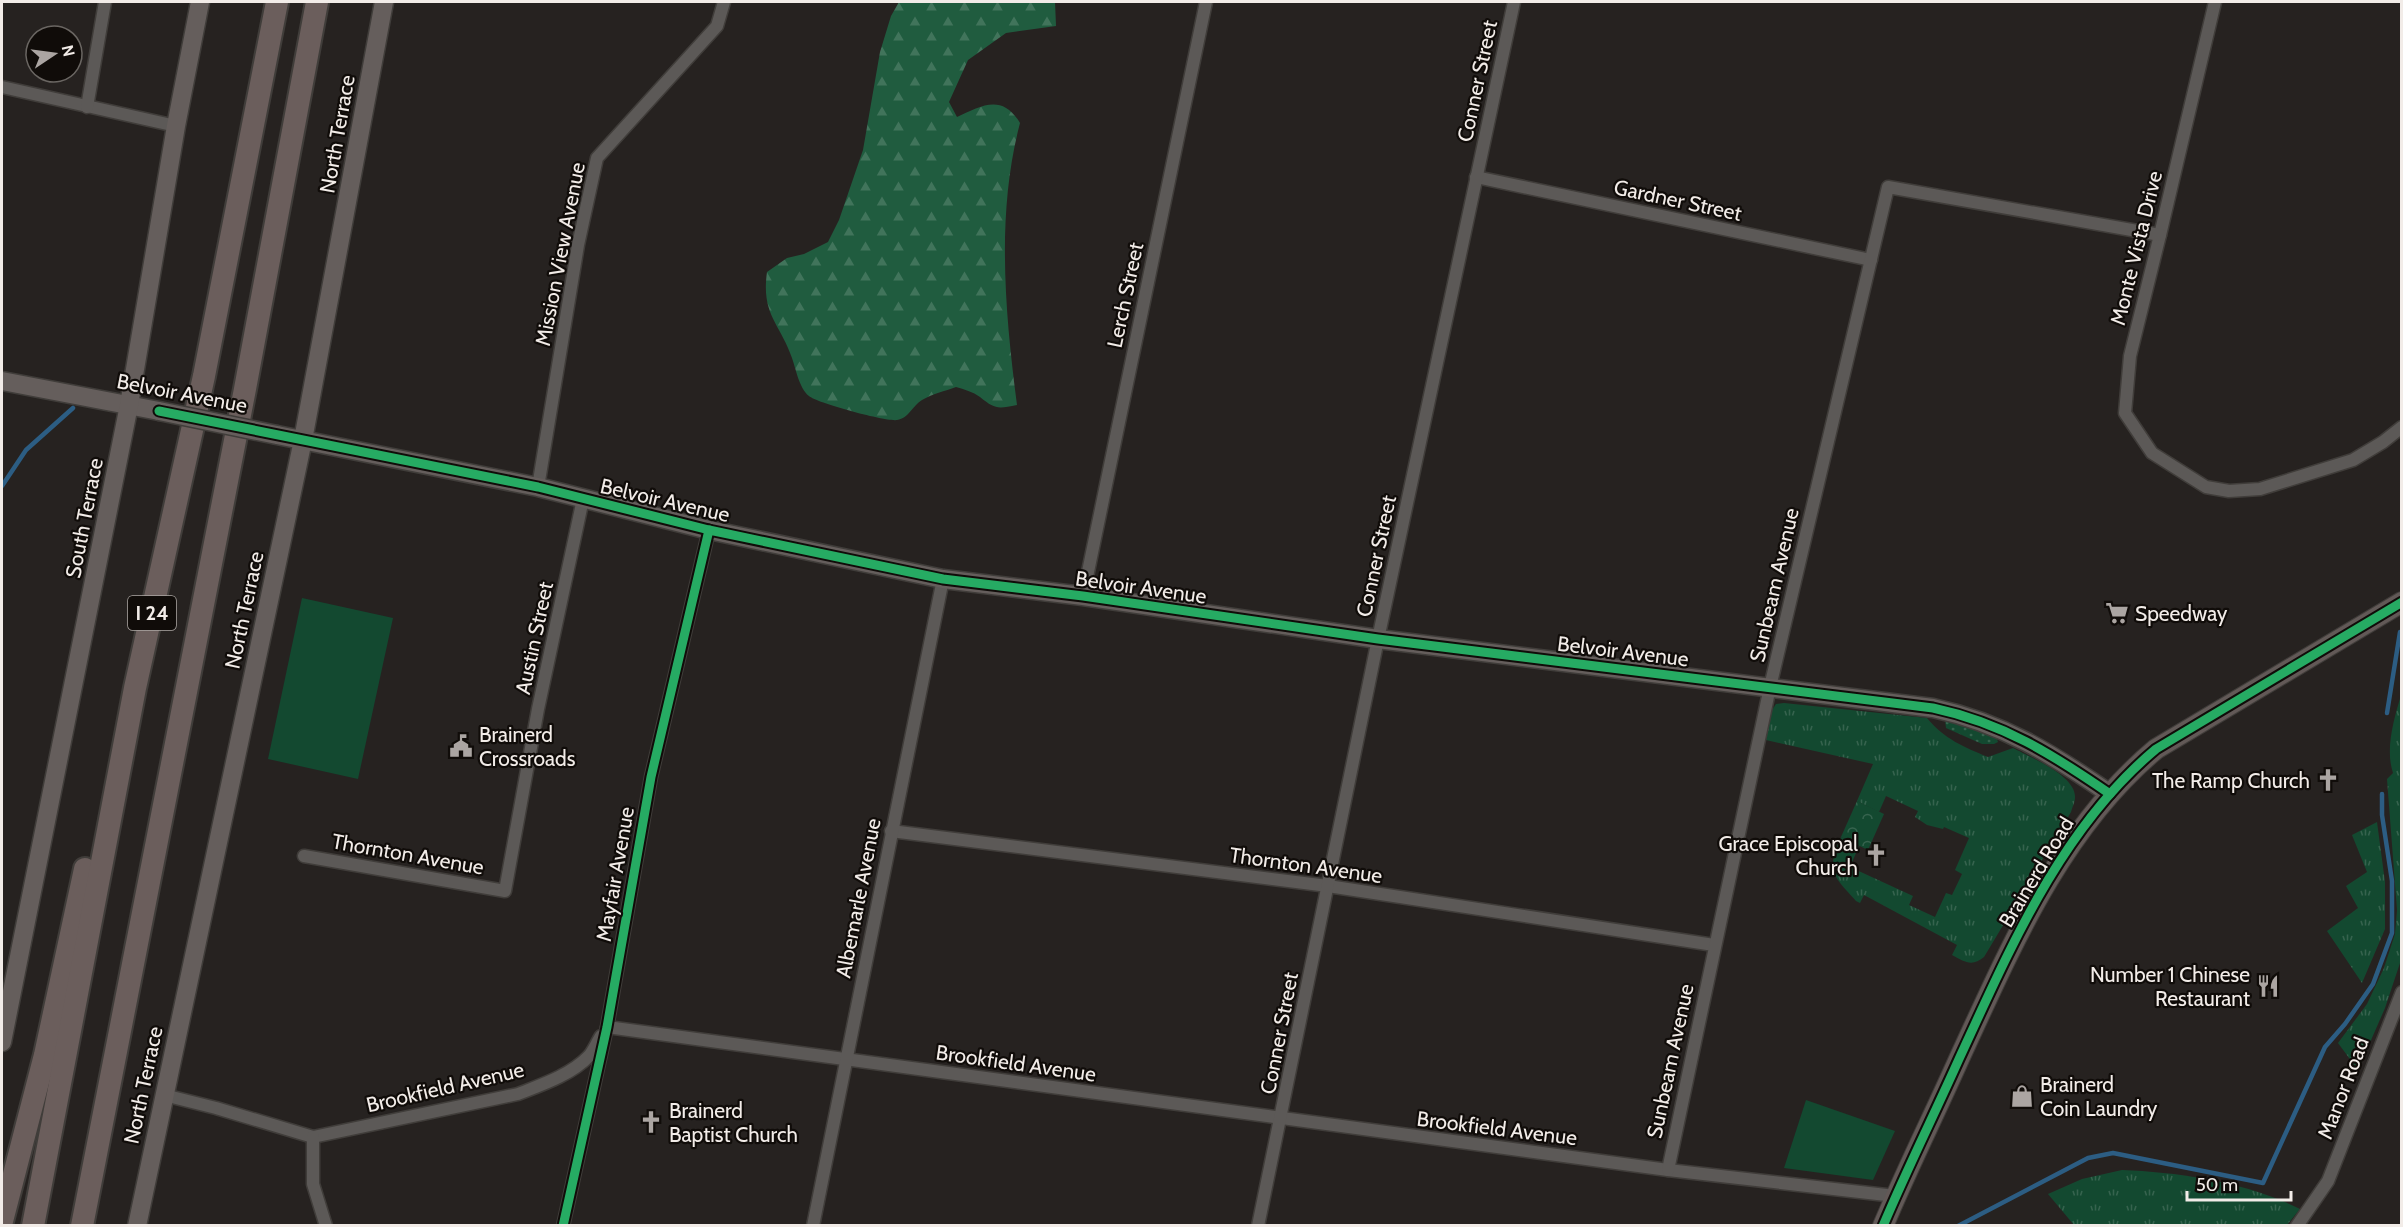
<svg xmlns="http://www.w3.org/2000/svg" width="2403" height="1227" font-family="Cabin,sans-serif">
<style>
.grass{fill:url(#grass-tufts)}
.forest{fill:url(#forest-firs)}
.park{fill:url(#park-crowns)}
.garden{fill:url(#garden-dots)}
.pitch{fill:#134930}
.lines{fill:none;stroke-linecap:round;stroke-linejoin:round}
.stream{stroke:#2c5d83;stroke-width:4.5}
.street-casing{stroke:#403d3a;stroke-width:15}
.secondary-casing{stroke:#403d3a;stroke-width:21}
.primary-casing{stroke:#403d3a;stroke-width:22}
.highway-casing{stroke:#403d3a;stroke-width:26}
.street{stroke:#5c5957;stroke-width:12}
.secondary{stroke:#655e5c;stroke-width:18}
.primary{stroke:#625957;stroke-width:20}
.highway{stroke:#6b5e5c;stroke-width:22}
.secondary-bridge-casing{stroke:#403d3a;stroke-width:21;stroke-linecap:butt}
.secondary-bridge{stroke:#655e5c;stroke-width:18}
.cycleway-casing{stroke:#100c09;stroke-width:13}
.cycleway{stroke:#26ab63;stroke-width:9}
.labels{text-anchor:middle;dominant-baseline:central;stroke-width:4.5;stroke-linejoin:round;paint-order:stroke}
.shield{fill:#100c09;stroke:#aea9a5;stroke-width:1.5}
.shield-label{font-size:20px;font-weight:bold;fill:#f2ece8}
.street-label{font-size:21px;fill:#f2ece8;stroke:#100c09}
.poi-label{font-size:21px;fill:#f2ece8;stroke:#100c09;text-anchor:start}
</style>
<defs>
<pattern id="grass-tufts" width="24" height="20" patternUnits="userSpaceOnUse" patternTransform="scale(1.5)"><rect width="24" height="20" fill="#134930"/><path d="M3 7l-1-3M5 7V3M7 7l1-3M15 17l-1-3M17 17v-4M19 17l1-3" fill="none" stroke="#36634e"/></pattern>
<pattern id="forest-firs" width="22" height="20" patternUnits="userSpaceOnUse" patternTransform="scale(1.5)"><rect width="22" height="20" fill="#205c3f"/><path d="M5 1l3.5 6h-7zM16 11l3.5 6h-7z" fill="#41745b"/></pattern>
<pattern id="park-crowns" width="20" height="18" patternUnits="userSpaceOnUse" patternTransform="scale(1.5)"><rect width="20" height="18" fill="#134930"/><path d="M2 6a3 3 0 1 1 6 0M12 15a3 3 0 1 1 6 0" fill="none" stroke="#36634e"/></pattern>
<pattern id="garden-dots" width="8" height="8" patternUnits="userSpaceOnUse" patternTransform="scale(1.5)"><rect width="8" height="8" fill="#134930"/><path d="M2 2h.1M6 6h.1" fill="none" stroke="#36634e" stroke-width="1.8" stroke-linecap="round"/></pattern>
</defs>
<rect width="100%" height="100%" fill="#262220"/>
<!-- grass -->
<g class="grass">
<path d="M2401,695V960L2385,1008L2358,1070L2338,1043L2367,1004L2384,968L2395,934L2397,910L2387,779L2393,773C2385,749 2394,719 2401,695Z"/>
<path d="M1784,703L1927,718C1944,739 1964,747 1988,757L2013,748C2030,757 2077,776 2075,798C2075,802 2072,808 2071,812L1984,957C1972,967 1965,962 1952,955L1957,945L1864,895L1860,903L1856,901C1832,874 1826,872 1841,837L1859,846L1850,867L1913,896L1909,905L1935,917L1946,893L1952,895L1962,874L1955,870L1969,838L1944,827L1943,829L1927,825L1915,817L1918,811L1886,796L1879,812L1857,801L1873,764L1766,740L1769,715L1776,704Z"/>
<path d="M2377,822L2385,882V929L2362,983L2327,931L2358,908L2346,886L2367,872L2352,835Z"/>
<path d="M2122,1170C2179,1172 2249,1183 2300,1209L2287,1225H2074L2048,1194L2082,1179Z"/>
</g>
<!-- forest -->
<path class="forest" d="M899,2H1055L1056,26L1006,33L968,60L949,102L957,117C981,106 1002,93 1020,123C996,214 1005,312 1017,405C997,409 995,409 980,397C973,392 964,389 956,387C945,391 932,394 922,400C912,406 909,418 897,420C887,422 817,403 809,396C799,388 796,369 792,358C780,323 761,315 767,272L787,258L804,254L828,242L839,220L863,150L880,52L891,16Z"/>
<!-- park -->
<path class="park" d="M1857,801L1884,814L1868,850L1841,837Z"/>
<!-- garden -->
<path class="garden" d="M1945,720L1996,737L1998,742L1994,744H1982L1946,728Z"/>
<!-- pitch -->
<g class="pitch">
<path d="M302,598L393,618L358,779L268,759Z"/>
<path d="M1806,1100L1895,1131L1873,1180L1784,1168Z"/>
</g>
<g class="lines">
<!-- stream -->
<g class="stream">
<path d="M2,486L26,450L73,408"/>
<path d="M2387,713L2400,632"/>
<path d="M1958,1226L2088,1158L2113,1153L2263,1183L2325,1047L2345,1024L2373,984L2392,933V881L2382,815V794"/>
</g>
<!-- street casing -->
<g class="street-casing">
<g id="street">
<path d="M2215,2L2160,235L2130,356L2125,413L2152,453L2206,487L2229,491L2260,489L2353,460L2383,442L2402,427"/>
<path d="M2,87L176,126"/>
<path d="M87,107L105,2"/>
<path d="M1476,177L1871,260"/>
<path d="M538,487L578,245L597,158L717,26L724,2"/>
<path d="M1083,596L1206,2"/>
<path d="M891,831L1328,886L1714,945"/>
<path d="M304,856L505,891L538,709L583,499"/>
<path d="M607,1027L1668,1170L1895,1196"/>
<path d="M164,1095L216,1108L313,1137L518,1094C541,1085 571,1075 589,1056C594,1050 597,1042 601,1036"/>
<path d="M313,1137V1184L326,1226"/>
<path d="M1668,1170L1770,687L1888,187L2160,235"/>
<path d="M563,1226L607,1027L651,777L709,530"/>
<path d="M813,1226L943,579"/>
<path d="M1258,1226L1378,639L1514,2"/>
<path d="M2297,1226L2328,1181L2402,992"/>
</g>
</g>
<!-- secondary casing -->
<g class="secondary-casing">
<g id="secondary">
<path d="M2,381L159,411"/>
<path d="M277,435L538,487L709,530L943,579L1083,596L1378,639L1933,708C2003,723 2052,754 2110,794"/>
<path d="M2,1042L129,405L176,126L200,2"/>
<path d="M137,1226L303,440L384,2"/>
</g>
</g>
<!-- primary casing -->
<g class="primary-casing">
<path id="primary" d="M1883,1226C1907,1169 1934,1115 1959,1059C2010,949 2060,829 2156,749L2402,602"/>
</g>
<!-- highway casing -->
<g class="highway-casing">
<g id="highway">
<path d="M2,1221L45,1055L85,869"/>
<path d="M33,1226L135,688L204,376L277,2"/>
<path d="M82,1226L245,389L317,2"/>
</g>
</g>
<!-- street -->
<use href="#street" class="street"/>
<!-- secondary -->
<use href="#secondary" class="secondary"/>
<!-- primary -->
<use href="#primary" class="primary"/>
<!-- highway -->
<use href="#highway" class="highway"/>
<!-- secondary-bridge casing -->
<g class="secondary-bridge-casing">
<path id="secondary-bridge" d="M159,411L277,435"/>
</g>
<!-- secondary-bridge -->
<use href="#secondary-bridge" class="secondary-bridge"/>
<!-- cycleway casing -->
<g class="cycleway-casing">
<g id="cycleway">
<path d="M159,411L538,487L709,530L943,579L1083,596L1378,639L1933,708C2003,723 2052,754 2110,794"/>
<path d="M563,1226L607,1027L651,777L709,530"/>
<path d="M1883,1226C1907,1169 1934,1115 1959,1059C2010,949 2060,829 2156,749L2402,602"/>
</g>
</g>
<!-- cycleway -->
<use href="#cycleway" class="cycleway"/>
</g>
<!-- icons -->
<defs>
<g id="supermarket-bare" transform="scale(1.8)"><path d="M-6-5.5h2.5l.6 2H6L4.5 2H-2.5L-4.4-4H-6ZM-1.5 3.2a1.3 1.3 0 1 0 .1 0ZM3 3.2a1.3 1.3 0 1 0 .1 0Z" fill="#aba5a2" stroke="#100c09" stroke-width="2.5" paint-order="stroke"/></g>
<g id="civic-bare" transform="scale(1.8)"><path d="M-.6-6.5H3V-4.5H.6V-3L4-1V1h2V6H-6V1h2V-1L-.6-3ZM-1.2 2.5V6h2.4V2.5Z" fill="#aba5a2" stroke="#100c09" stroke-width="2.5" paint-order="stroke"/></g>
<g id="church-bare" transform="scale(1.8)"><path d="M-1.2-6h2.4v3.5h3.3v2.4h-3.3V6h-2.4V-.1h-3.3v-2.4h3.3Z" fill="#aba5a2" stroke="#100c09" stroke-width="2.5" paint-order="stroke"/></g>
<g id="restaurant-bare" transform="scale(1.8)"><path d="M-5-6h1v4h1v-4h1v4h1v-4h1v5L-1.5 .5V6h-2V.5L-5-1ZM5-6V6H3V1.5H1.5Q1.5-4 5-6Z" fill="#aba5a2" stroke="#100c09" stroke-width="2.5" paint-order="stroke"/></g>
<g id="shop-bare" transform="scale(1.8)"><path d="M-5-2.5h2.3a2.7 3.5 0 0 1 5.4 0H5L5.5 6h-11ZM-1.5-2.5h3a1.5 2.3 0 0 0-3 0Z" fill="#aba5a2" stroke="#100c09" stroke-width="2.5" paint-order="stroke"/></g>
</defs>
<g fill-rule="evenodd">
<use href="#supermarket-bare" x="2117" y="613"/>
<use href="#civic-bare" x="461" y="746"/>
<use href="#church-bare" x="2328" y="780"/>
<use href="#church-bare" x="1876" y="855"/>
<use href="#restaurant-bare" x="2268" y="986"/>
<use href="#shop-bare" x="2022" y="1096"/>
<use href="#church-bare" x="651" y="1122"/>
</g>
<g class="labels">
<!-- shield labels -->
<rect class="shield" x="128" y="596" width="48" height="34" rx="4.5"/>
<g class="shield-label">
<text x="152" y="613">I 24</text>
</g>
<!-- street labels -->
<g class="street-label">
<text transform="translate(1477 81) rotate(-78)">Conner Street</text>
<text transform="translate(337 134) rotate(-80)">North Terrace</text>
<text transform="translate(1678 200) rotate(12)">Gardner Street</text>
<text transform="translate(2136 248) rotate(-76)">Monte Vista Drive</text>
<text transform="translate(560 254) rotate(-79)">Mission View Avenue</text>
<text transform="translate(1125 295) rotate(-78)">Lerch Street</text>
<text transform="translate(182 393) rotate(11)">Belvoir Avenue</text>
<text transform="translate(665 500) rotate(13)">Belvoir Avenue</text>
<text transform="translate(84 518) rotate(-79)">South Terrace</text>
<text transform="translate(1376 556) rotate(-78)">Conner Street</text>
<text transform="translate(1774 585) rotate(-77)">Sunbeam Avenue</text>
<text transform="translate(1141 587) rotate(8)">Belvoir Avenue</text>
<text transform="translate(244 610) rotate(-78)">North Terrace</text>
<text transform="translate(534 638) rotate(-78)">Austin Street</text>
<text transform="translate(1623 651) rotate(7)">Belvoir Avenue</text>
<text transform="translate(408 854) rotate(10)">Thornton Avenue</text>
<text transform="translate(1306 865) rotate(8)">Thornton Avenue</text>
<text transform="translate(2036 872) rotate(-59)">Brainerd Road</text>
<text transform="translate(615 874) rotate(-80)">Mayfair Avenue</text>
<text transform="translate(858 898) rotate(-79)">Albemarle Avenue</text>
<text transform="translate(1279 1033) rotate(-79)">Conner Street</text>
<text transform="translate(1670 1061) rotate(-78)">Sunbeam Avenue</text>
<text transform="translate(1016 1063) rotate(8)">Brookfield Avenue</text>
<text transform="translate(143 1085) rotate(-78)">North Terrace</text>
<text transform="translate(445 1087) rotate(-13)">Brookfield Avenue</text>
<text transform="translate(2343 1088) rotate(-69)">Manor Road</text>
<text transform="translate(1497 1128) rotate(7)">Brookfield Avenue</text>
</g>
<!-- poi labels -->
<g class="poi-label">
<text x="2135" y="613">Speedway</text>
<text x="479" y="734">Brainerd<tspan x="479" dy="24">Crossroads</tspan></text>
<text x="2310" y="780" text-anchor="end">The Ramp Church</text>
<text x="1858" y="843" text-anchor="end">Grace Episcopal<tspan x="1858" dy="24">Church</tspan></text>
<text x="2250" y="974" text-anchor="end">Number 1 Chinese<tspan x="2250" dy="24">Restaurant</tspan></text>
<text x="2040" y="1084">Brainerd<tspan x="2040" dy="24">Coin Laundry</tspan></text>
<text x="669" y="1110">Brainerd<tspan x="669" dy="24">Baptist Church</tspan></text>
</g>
</g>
<!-- border -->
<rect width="2403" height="1227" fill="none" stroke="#f2ece8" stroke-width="6"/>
<!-- north arrow -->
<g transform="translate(54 54) rotate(77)"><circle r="28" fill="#100c09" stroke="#6a6662" stroke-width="1.5"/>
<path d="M0-4.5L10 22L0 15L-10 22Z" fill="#aba5a2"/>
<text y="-9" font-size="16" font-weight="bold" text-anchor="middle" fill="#f2ece8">N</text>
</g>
<!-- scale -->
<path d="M2187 1191v9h104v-9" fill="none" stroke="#f2ece8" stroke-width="3"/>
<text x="2196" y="1191" font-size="18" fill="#f2ece8" stroke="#100c09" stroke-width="4.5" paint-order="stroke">50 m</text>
</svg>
